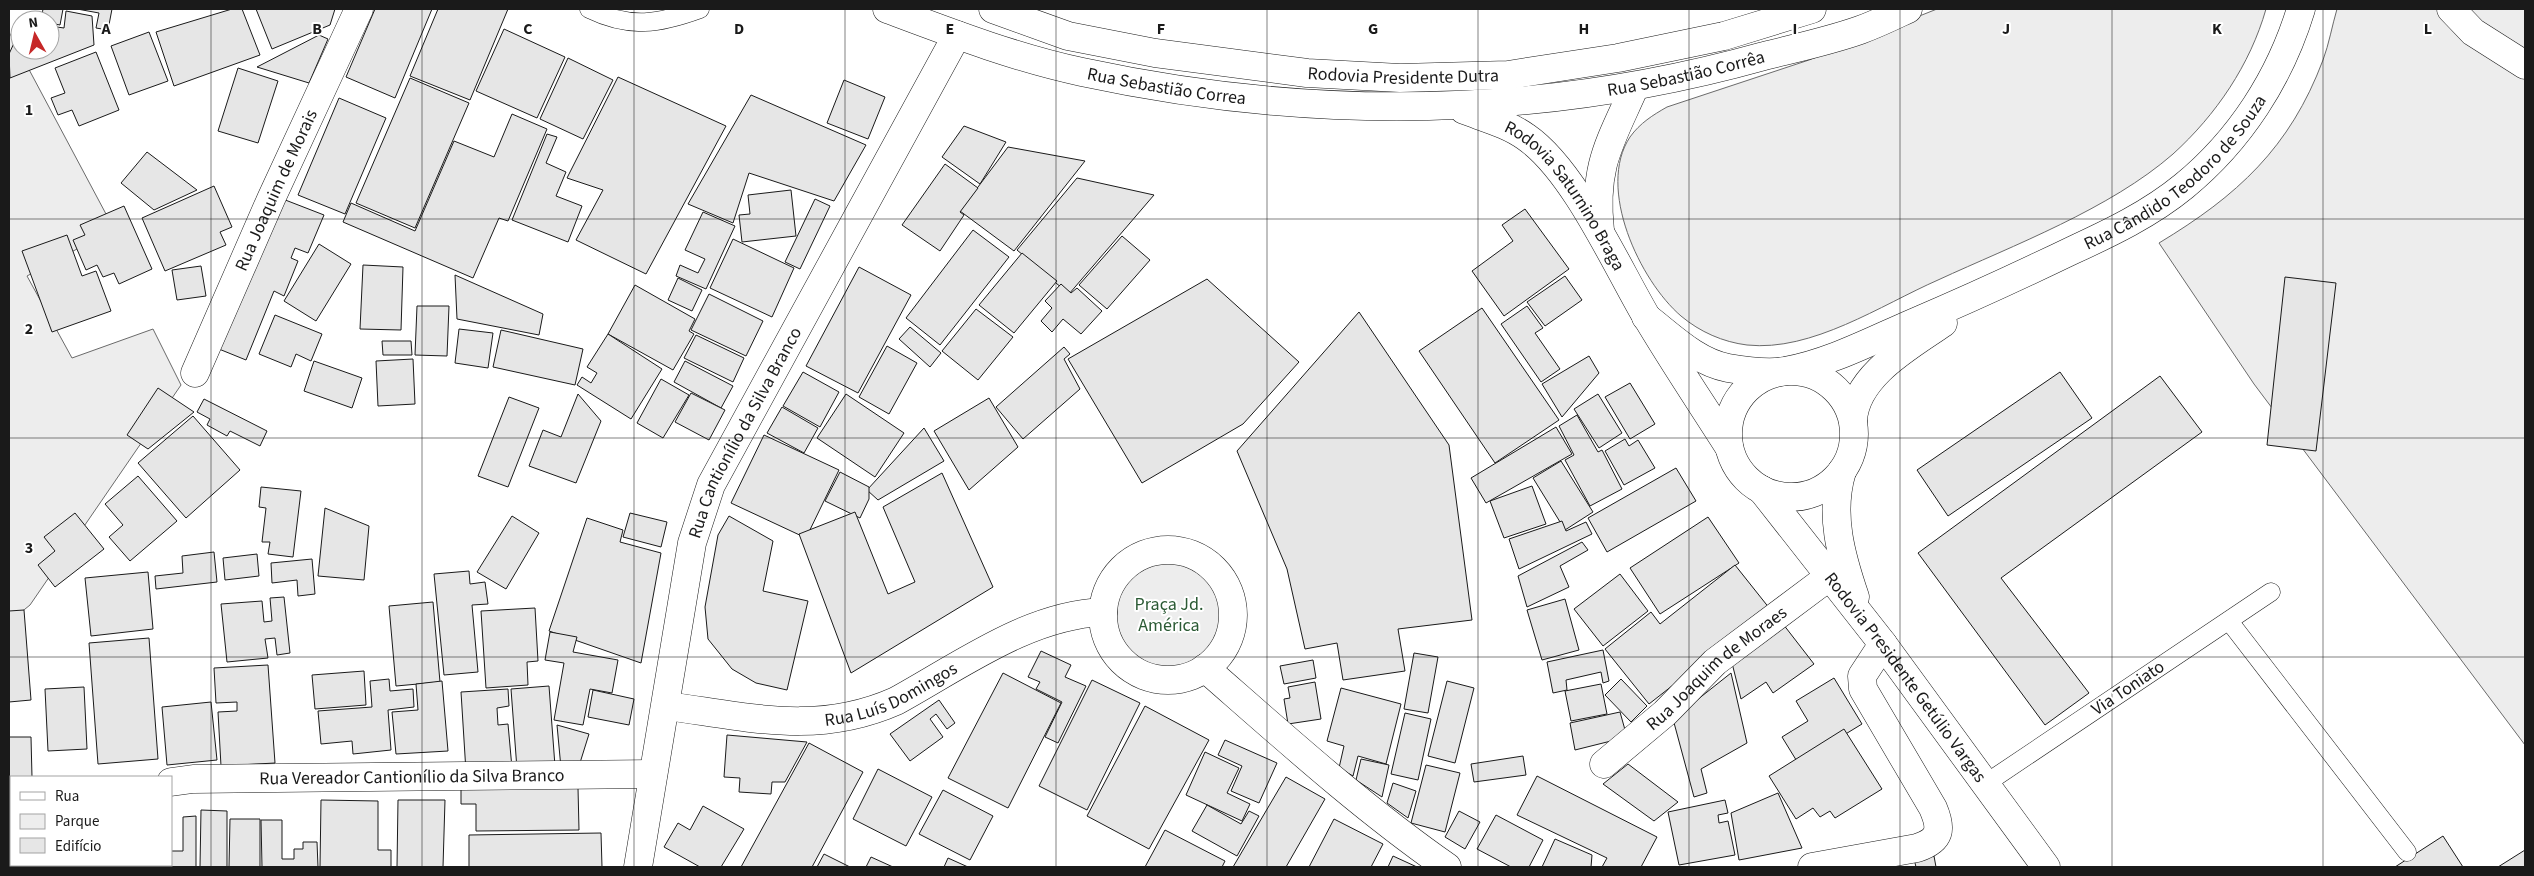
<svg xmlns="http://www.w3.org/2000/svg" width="2534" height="876" font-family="'Source Sans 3',sans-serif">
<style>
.green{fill:#ededed;stroke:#6a6a6a}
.building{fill:#e6e6e6;stroke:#1a1a1a}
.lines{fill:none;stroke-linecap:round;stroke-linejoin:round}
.lane-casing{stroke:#1a1a1a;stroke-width:19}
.street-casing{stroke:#1a1a1a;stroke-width:29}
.primary-casing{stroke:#1a1a1a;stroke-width:29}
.highway-casing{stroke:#1a1a1a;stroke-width:29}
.lane{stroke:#fff;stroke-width:18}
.street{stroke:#fff;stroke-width:28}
.primary{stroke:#fff;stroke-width:28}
.highway{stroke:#fff;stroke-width:28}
.grid{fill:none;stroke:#1a1a1a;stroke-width:1;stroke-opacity:0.55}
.labels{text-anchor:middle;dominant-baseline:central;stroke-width:4;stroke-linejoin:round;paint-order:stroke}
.street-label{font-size:18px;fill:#1a1a1a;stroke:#fff}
.park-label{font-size:18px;fill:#2b5a34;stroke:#fff}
.grid-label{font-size:16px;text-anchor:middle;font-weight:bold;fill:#1a1a1a;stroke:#fff;stroke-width:4;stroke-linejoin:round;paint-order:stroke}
</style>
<rect width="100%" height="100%" fill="#fff"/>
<!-- green -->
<g class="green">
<path d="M1937,9H2266C2250,65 2216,115 2173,154C2110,209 2014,245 1938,280C1881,305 1812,352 1747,345C1723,342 1700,332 1681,316C1640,281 1596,188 1630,137C1640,123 1653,115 1667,107L1809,60Z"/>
<path d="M2337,9H2525V745L2254,384L2159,243C2237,196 2290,148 2323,60C2329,44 2332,26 2337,9Z"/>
<path d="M9,32L114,229L27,276L72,358L153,329L181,385L30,605L9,622Z"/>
<circle cx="1170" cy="615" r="58"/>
</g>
<!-- building -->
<g class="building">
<path d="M43,9H63L60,25L50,23V20H41Z"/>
<path d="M77,9H112L108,30L96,28L99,13Z"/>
<path d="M232,9H242L260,55L174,86L156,32Z"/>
<path d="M256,9H335L330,25L272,49Z"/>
<path d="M375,9H432L395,98L346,77Z"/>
<path d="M438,9H508L470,100L410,76Z"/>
<path d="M66,11L92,16L94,45L10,78L9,54L20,30V50H50V26L64,28Z"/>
<path d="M504,29L565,57L537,118L476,91Z"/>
<path d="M149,32L168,81L129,95L111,46Z"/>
<path d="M319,35L328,39L309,83L257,67Z"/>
<path d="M96,52L119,110L79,126L72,110L58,115L51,98L65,93L55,68Z"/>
<path d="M568,58L613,80L583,139L540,119Z"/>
<path d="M238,68L278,81L258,143L218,131Z"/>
<path d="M618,77L726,126L646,274L576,240L603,190L567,178Z"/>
<path d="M410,78L469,103L415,228L356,203Z"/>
<path d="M844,80L885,97L868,139L827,123Z"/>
<path d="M751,95L866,145L834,201L749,173L733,223L688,204Z"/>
<path d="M339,98L386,118L345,214L298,195Z"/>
<path d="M512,114L547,129L508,221L499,218L473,278L343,222L351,203L415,231L454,141L494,157Z"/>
<path d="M964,126L1006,142L980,184L942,157Z"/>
<path d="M547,134L557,137L546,163L566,172L556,196L582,206L568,242L512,220Z"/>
<path d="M1008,147L1085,161L1014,251L960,211Z"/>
<path d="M147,152L197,190L154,210L121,183Z"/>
<path d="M945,164L978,188L960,212L964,215L940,251L902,225Z"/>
<path d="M1077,178L1154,195L1069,294L1017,250Z"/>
<path d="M214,186L232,227L220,232L226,245L165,271L142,218Z"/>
<path d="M791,190L796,236L742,242L739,215L750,214L748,195Z"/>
<path d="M275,196L324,215L308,253L295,248L291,258L298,261L284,296L274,291L246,360L214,347Z"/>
<path d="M815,199L830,206L800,269L785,262Z"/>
<path d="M124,206L152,269L119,284L114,273L103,277L97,265L86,270L73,240L85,235L80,225Z"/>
<path d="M1525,209L1569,269L1504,316L1472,271L1513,241L1502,225Z"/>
<path d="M703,212L735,226L706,289L676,276L680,265L698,273L705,259L685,250Z"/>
<path d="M973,230L1009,257L940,345L906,318Z"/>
<path d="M67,235L82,276L96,271L111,311L52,332L22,251Z"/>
<path d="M1122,236L1150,260L1107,309L1079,285Z"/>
<path d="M733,239L794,268L772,317L710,288Z"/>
<path d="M319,244L351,264L316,321L284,301Z"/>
<path d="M1022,253L1057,281L1014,333L979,305Z"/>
<path d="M363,265L403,267L401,330L360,329Z"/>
<path d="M201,266L206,296L177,300L172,270Z"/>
<path d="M859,267L911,295L858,393L806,366Z"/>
<path d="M455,275L543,314L539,335L457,319Z"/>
<path d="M1565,276L1582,300L1545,326L1527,302Z"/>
<path d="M2285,277L2336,283L2316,451L2267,445Z"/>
<path d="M678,278L702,290L692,311L668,300Z"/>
<path d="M1207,279L1299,362L1243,424L1142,483L1068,359Z"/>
<path d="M1061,284L1071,293L1077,288L1102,311L1081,334L1063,319L1052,332L1041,321L1052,308L1045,301Z"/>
<path d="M635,285L695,319L689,331L694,334L673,370L608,334Z"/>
<path d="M709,294L763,321L746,356L691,330Z"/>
<path d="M417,306H449L447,356L415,355Z"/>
<path d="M1527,306L1543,328L1535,333L1560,369L1541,382L1501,324Z"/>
<path d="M1482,308L1559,420L1495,463L1419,351Z"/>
<path d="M976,309L1013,337L978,380L942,351Z"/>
<path d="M1359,312L1449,445L1472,620L1398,629L1405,671L1343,680L1337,643L1305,649L1287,569L1237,451Z"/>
<path d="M275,315L322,334L311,361L296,354L291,367L259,354Z"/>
<path d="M910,327L941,353L930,367L899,339Z"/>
<path d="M459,329L493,333L488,368L455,363Z"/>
<path d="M501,330L583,349L575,385L493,367Z"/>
<path d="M608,334L662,369L631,419L577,385L582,377L591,383L597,373L587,367Z"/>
<path d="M696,335L744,358L733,382L684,358Z"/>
<path d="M382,341H411L412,355H383Z"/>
<path d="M887,346L917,363L889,414L859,397Z"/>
<path d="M1064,347L1070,354L1064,359L1080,389L1023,439L996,407Z"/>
<path d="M1589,356L1599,373L1562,417L1542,384Z"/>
<path d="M413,359L415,404L378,406L376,361Z"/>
<path d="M314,361L362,378L352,408L304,391Z"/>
<path d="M685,361L733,386L721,408L674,382Z"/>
<path d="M803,372L839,392L820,427L783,406Z"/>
<path d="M2060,372L2092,418L1948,516L1917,470Z"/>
<path d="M2160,376L2202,432L2001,578L2089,693L2045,725L1918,553Z"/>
<path d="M661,379L689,395L663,438L637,423Z"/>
<path d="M1630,383L1655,424L1630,439L1605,397Z"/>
<path d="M158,388L194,412L148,449L127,435Z"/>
<path d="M691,393L725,410L709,440L675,422Z"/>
<path d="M578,394L601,421L576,483L529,466L543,430L561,437Z"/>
<path d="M846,394L904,433L875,477L817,438Z"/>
<path d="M1598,394L1622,433L1599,448L1574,409Z"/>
<path d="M509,397L539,408L508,487L478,476Z"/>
<path d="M989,398L1018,447L969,490L934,431Z"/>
<path d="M204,399L267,431L260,446L230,431L227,436L207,425L210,419L197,412Z"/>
<path d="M782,407L818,428L804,453L767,433Z"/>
<path d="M1577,415L1598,452L1602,450L1622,489L1590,506L1565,460L1574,455L1559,426Z"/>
<path d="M193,416L240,470L186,518L138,463Z"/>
<path d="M1556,427L1572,454L1486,503L1471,478Z"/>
<path d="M924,428L944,461L878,500L867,490Z"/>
<path d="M764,435L839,470L806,538L731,503Z"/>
<path d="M1625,439L1629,446L1638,440L1655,468L1624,485L1605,451Z"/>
<path d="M1561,461L1593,512L1565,530L1533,478Z"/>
<path d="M1676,468L1696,501L1607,552L1588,518Z"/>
<path d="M840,472L869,487V499L860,518L825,501Z"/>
<path d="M942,473L993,587L851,673L799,534L855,512L888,594L915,582L883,507Z"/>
<path d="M138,476L177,521L130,561L109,537L123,525L105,504Z"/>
<path d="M1532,486L1546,524L1504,538L1490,501Z"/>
<path d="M261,487L301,491L293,557L268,554L270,542H262L266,508L259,507Z"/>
<path d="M325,508L369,526L364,580L318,576Z"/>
<path d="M75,513L104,549L55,587L38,565L55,551L44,537Z"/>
<path d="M630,513L667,522L661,547L623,537Z"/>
<path d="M512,516L539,533L506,589L477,572Z"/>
<path d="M729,516L773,541L763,591L808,601L787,690L756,683L732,669L708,639L705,607L718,535Z"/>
<path d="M1708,517L1739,563L1660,614L1630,568Z"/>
<path d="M587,518L623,530L620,542L661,553L641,663L549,631Z"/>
<path d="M1562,521L1566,531L1586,522L1592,534L1519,569L1509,539Z"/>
<path d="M1582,542L1588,550L1560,566L1569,587L1527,607L1518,576Z"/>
<path d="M214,552L217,582L156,589L155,576L183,573L182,556Z"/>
<path d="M257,554L259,576L225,580L223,558Z"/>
<path d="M312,559L315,594L298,596L297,580L272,583L271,563Z"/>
<path d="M1735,565L1770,609L1649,704L1605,649L1651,612L1660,624Z"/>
<path d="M469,571L470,584L485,582L488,604L472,605L478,672L444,675L434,574Z"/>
<path d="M148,572L153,629L91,636L85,578Z"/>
<path d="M1620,574L1648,611L1603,646L1574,609Z"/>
<path d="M284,597L290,653L277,655L275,638L265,639L268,658L227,662L221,604L262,601L264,622L272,621L270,598Z"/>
<path d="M1565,599L1579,650L1542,660L1527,610Z"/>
<path d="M433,602L440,682L396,686L389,606Z"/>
<path d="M535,608L538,661L527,662L528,685L486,688L481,611Z"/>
<path d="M24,610L31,700L9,702V611Z"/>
<path d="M1783,624L1814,664L1773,693L1766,682L1741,699L1731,659Z"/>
<path d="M550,632L577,637L573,652L618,660L612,693L590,689L583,725L554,720L564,663L545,660Z"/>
<path d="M149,638L158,759L98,764L89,643Z"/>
<path d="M1603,650L1609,681L1603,683L1601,672L1566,680L1567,690L1553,693L1547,662Z"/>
<path d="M1041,651L1071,665L1065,677L1086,686L1058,743L1045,737L1062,702L1036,689L1040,682L1028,677Z"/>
<path d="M1414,653L1438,657L1428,713L1404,709Z"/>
<path d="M1313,660L1316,678L1284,684L1280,666Z"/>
<path d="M268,665L275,763L221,766L218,712L237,711V702L216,703L214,668Z"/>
<path d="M364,671L366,705L315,709L312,675Z"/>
<path d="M1003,673L1061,703L1008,808L948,778Z"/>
<path d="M1731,673L1747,743L1701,769L1707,793L1694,797L1673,719Z"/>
<path d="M1834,678L1862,724L1798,763L1782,737L1808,721L1796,701Z"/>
<path d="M389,679L390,691L413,689L414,707L388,710L391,750L353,754L352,741L321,744L318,711L372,707L370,681Z"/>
<path d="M1621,679L1647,706L1631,722L1605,695Z"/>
<path d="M1092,680L1140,703L1087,810L1039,786Z"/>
<path d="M442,681L448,751L396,754L392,712L418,710L416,684Z"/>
<path d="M1447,681L1474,688L1455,763L1428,756Z"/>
<path d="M1315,682L1321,719L1288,724L1284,699L1290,698L1288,687Z"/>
<path d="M1601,684L1607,714L1571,721L1565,691Z"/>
<path d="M549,686L555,766L517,769L511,689Z"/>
<path d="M84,687L87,749L48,751L45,689Z"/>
<path d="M1341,688L1401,704L1386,764L1358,756L1353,776L1339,768L1344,746L1327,741Z"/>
<path d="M508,689L509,706L497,708L498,725L508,724L512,768L466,772L461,692Z"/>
<path d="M593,690L634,699L629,725L588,717Z"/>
<path d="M939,700L955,723L947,729L936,714L930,719L943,737L910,761L890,734Z"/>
<path d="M211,702L217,760L167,765L162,707Z"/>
<path d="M1145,706L1209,740L1149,849L1087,816Z"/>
<path d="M1620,712L1627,737L1575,750L1570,723Z"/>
<path d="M1405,713L1431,719L1418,780L1391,774Z"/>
<path d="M557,725L589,734L579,766L561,768Z"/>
<path d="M1844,729L1882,789L1835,818L1830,811L1820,817L1813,808L1796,819L1769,776Z"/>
<path d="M727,735L807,742L785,782H772L771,794L739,792L740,778L724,777Z"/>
<path d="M9,737H31L32,777H11V788H9Z"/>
<path d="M1225,740L1277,763L1259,803L1231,791L1242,766L1218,755Z"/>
<path d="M809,743L863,772L812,867H741Z"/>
<path d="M1205,752L1239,768L1227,793L1250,804L1242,821L1186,795Z"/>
<path d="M1523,756L1526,775L1474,782L1471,764Z"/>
<path d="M1361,759L1389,765L1382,797L1356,780Z"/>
<path d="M1628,764L1678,802L1654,821L1603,784Z"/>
<path d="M1426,765L1460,773L1445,832L1411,823Z"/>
<path d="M878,769L932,797L906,846L853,819Z"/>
<path d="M1537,776L1657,837L1641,867H1602L1607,858L1517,815Z"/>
<path d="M1286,777L1325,799L1286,867H1233Z"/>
<path d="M1393,783L1416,791L1408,818L1387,803Z"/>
<path d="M578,788L579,830L476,831V804H461V789Z"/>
<path d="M943,790L993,816L970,860L919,834Z"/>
<path d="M1778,793L1802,848L1739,860L1731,813Z"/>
<path d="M321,800L378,801V850H391V867H320Z"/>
<path d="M398,800H445L443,867H397Z"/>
<path d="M1725,800L1728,813L1718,815L1719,823L1728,821L1735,855L1679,865L1668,812Z"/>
<path d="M1207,805L1241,824L1249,811L1259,816L1237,856L1192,831Z"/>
<path d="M703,806L744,829L721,867H700L664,847L678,823L690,830Z"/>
<path d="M201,810L227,811V867H200Z"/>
<path d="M1459,811L1480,822L1465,849L1445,837Z"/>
<path d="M1496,815L1543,840L1529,867H1511L1477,849Z"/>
<path d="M196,816V867H169L171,865V851H183V817Z"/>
<path d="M9,818H11V865H24V867H9Z"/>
<path d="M230,819H260V867H229Z"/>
<path d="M1334,819L1383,844L1371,867H1309Z"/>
<path d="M261,820H282V859H294V849H303V842H317L318,867H262Z"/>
<path d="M1165,830L1225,861L1222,867H1145Z"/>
<path d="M601,833L602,867H469V835Z"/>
<path d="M2443,836L2463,867H2395Z"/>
<path d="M1555,839L1592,855L1591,867H1542Z"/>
<path d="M2525,850V867H2498Z"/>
<path d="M824,854L850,867H817Z"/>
<path d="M1393,856L1417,867H1388Z"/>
<path d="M1934,856L1936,867H1916L1914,859Z"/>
<path d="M871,857L893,867H866Z"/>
<path d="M948,858L968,867H944Z"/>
<rect x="26" y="865" width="40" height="2"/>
</g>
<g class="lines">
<!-- lane casing -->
<g class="lane-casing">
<g id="lane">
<path d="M589,9C630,29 659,24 700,9"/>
<path d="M2229,621L2407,852"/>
<path d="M1985,784L2271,592"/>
</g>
</g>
<!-- street casing -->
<g class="street-casing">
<g id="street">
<path d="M2451,9L2473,32L2525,65"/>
<path id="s1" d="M195,373L271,199L359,9"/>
<circle cx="1168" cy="615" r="65"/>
<path d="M1205,668C1284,737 1361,807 1447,867"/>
<path id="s2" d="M667,706C749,717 817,736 896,701C960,666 1028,615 1103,612"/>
<path id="s3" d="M1604,764L1665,713L1715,662L1830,576"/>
<path id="s4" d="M171,782L193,779L653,774"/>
<path d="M9,806L11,805"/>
<path id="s5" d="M638,867L692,543L711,485L957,35"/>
<path d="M1812,867L1917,848C1941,840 1942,829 1933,808L1863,689L1862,676L1883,644"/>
</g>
</g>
<!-- primary casing -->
<g class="primary-casing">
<g id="primary">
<path id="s6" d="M887,9C951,33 1016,58 1082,72C1310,121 1539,119 1764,56C1796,48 1829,41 1860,30C1877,24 1893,16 1908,9"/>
<path id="s7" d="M1464,110C1485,118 1508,124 1526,137C1574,170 1616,265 1646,316C1672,360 1701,403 1729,447"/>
<path d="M1600,231C1593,165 1610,143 1635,86"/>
<path id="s8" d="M1646,317C1671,336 1696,362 1728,368C1746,371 1768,374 1785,371C1830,363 1873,340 1915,322C1967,300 2019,276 2071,251C2110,233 2150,214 2184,186C2240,140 2280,78 2301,9"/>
<circle cx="1791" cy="434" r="63"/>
<path d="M1853,420C1856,375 1910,346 1943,323"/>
<path d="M1842,471C1829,514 1841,556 1855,597"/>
<path id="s9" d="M1762,490L1883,644L2046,867"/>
</g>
</g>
<!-- highway casing -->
<g class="highway-casing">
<g id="highway">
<path id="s10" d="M993,9L1068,36L1155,53L1307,73L1400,78L1508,75L1618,58L1724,36L1812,9"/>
</g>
</g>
<!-- lane -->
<use href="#lane" class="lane"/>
<!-- street -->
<use href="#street" class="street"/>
<!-- primary -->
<use href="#primary" class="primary"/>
<!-- highway -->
<use href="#highway" class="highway"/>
</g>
<!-- grid -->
<path class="grid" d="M211,9V867M422,9V867M634,9V867M845,9V867M1056,9V867M1267,9V867M1478,9V867M1689,9V867M1900,9V867M2112,9V867M2323,9V867M9,219H2525M9,438H2525M9,657H2525"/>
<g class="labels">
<!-- street labels -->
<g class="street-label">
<text stroke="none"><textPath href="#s6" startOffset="814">Rua Sebastião Corrêa</textPath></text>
<text stroke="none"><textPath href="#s10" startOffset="418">Rodovia Presidente Dutra</textPath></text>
<text stroke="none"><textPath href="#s6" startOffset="291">Rua Sebastião Correa</textPath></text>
<text stroke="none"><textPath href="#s8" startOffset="598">Rua Cândido Teodoro de Souza</textPath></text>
<text stroke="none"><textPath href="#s1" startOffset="200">Rua Joaquim de Morais</textPath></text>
<text stroke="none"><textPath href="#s7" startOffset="138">Rodovia Saturnino Braga</textPath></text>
<text stroke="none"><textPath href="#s5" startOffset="451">Rua Cantionílio da Silva Branco</textPath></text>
<text stroke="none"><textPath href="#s3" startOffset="148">Rua Joaquim de Moraes</textPath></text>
<text stroke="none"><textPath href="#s9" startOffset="236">Rodovia Presidente Getúlio Vargas</textPath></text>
<text transform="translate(2128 688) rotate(-34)">Via Toniato</text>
<text stroke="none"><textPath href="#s2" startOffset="230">Rua Luís Domingos</textPath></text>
<text stroke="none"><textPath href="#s4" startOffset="241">Rua Vereador Cantionílio da Silva Branco</textPath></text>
</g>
<!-- park labels -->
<g class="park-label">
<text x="1169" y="604">Praça Jd.<tspan x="1169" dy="21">América</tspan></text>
</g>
</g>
<g class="grid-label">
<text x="106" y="34">A</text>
<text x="317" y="34">B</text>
<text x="528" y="34">C</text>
<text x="739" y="34">D</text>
<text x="950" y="34">E</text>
<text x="1161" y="34">F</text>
<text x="1373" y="34">G</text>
<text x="1584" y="34">H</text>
<text x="1795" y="34">I</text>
<text x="2006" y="34">J</text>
<text x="2217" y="34">K</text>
<text x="2428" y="34">L</text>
<text x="29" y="115">1</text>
<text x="29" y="334">2</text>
<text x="29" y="553">3</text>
</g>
<!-- border -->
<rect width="2534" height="876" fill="none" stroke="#1a1a1a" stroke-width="20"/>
<!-- legend -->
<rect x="10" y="776" width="162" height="90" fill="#ffffff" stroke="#a3a3a3"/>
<rect x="20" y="792" width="25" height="8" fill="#ffffff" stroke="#a3a3a3"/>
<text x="55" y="801" font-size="15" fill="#1a1a1a">Rua</text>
<rect x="20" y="814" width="25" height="15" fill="#ededed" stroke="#a3a3a3"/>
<text x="55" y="826" font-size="15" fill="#1a1a1a">Parque</text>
<rect x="20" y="838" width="25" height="15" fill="#e6e6e6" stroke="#a3a3a3"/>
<text x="55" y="851" font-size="15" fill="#1a1a1a">Edifício</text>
<!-- north arrow -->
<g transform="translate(35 35) rotate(352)"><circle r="24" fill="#ffffff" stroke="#a3a3a3"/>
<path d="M0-4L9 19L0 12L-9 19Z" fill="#c62828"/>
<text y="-8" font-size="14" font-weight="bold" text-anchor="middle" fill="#1a1a1a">N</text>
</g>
</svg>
